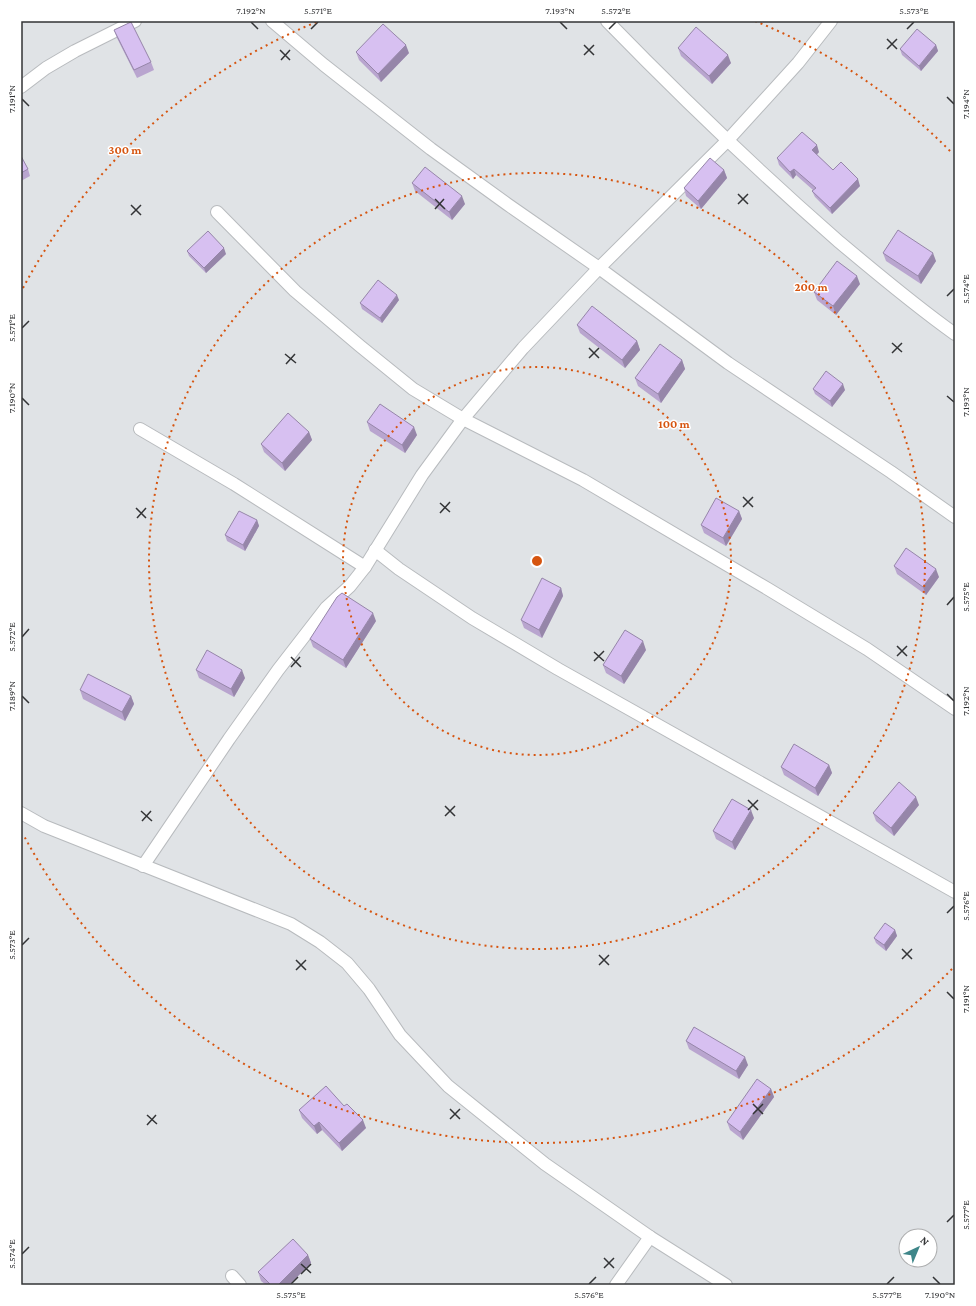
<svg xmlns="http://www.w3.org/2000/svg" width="976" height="1306" font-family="'Crimson Pro',serif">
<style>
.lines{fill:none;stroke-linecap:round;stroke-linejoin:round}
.minor-casing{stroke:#b8bbbe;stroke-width:14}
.minor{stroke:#fff;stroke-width:12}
.wall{fill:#b9a5cf}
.shaded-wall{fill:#9686a9}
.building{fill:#d7c0f1;stroke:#9686a9}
.ticks{fill:none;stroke:#333436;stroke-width:1.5}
.ring{fill:none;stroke:#d65510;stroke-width:2;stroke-dasharray:2 4}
.centre{fill:#d65510;stroke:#fff;stroke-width:2}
.ring-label{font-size:12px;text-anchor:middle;font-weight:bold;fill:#d65510;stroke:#fff;stroke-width:3;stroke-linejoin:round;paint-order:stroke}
.neatline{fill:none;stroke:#333436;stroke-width:1.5}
.ticks-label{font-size:10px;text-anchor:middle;fill:#333436}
</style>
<rect width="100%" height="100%" fill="#e0e3e6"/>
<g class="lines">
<!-- minor casing -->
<g class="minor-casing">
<g id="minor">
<path d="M272,21L324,65L431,149L507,204L599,268L728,363L891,472L955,517"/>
<path d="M607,21C681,97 757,170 837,240C875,272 914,305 955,334"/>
<path d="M21,87L46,68L75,51L135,21"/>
<path d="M217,212L295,291L360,346L413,389L463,419L583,480L768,589L867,649L955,709"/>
<path d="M140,429L234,484L365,567"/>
<path d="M375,550L399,569L472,618L558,669L955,892"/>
<path d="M21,813L44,826L291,924L320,942L347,963L369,989L400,1035L448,1086L545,1164L650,1237L726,1285"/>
<path d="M143,866L229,739L278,670L326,608L350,586L365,567L422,475L463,419L523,348L599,268L727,141L798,63L831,21"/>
<path d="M232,1276L240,1285"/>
<path d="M616,1285L650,1237"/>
</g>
</g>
<!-- minor -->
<use href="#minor" class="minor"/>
</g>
<!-- wall -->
<g class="wall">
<path d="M114,30L151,62L154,70L137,78L117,38Z"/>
<path d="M936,45L938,51L921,71L902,55L900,49Z"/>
<path d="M678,48L731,63L712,84L681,56Z"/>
<path d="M356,52L409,53L381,82L359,60Z"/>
<path d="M819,152L817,155L833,170L860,186L832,214L815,197L812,191L813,190L796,175L793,179L779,165L777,158Z"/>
<path d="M21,156L28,169L30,176L21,181Z"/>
<path d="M724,170L727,178L701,209L686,196L684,188Z"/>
<path d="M412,183L465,204L452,220L415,191Z"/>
<path d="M187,251L226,254L206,273L189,256Z"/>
<path d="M883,253L936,261L921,284L886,261Z"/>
<path d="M860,284L836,315L817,300L814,292Z"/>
<path d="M399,300L382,323L362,309L360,303Z"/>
<path d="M577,325L637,341L640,350L625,368L580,333Z"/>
<path d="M682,360L685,369L661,403L638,386L635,378Z"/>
<path d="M813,389L845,390L832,407L815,394Z"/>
<path d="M367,422L417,435L405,453L370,431Z"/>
<path d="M309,432L312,440L285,471L264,452L261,444Z"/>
<path d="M739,511L742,519L726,546L704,533L701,525Z"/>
<path d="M257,520L259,526L245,551L227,541L225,535Z"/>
<path d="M894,566L939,577L926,595L897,574Z"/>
<path d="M561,588L563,596L542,638L524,628L521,620Z"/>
<path d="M376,621L346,668L313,647L310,639Z"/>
<path d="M646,650L624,684L606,673L603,665Z"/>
<path d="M196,670L245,678L234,697L199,678Z"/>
<path d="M80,690L131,696L134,704L125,721L83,699Z"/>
<path d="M829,765L832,773L818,796L784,775L781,767Z"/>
<path d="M919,805L894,836L876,821L873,813Z"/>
<path d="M754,818L735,850L716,839L713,831Z"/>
<path d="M895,930L897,936L886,951L876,943L874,938Z"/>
<path d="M686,1041L748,1065L739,1079L689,1049Z"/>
<path d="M771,1089L774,1097L743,1140L730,1130L727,1122Z"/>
<path d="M344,1106L366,1128L342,1151L322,1130L317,1134L302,1118L299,1110Z"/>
<path d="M308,1255L311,1263L289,1285H266L261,1281L258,1272Z"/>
</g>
<!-- shaded-wall -->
<g class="shaded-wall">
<path d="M406,45L409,53L381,82L378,74Z"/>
<path d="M936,45L938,51L921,71L919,66Z"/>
<path d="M728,55L731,63L712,84L709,76Z"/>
<path d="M817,145L819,152L814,157L812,150Z"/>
<path d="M794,169L796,175L793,179L790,172Z"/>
<path d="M724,170L727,178L701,209L698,201Z"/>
<path d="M858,179L860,186L832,214L830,208Z"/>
<path d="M462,196L465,204L452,220L449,212Z"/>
<path d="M224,248L226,254L206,273L204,268Z"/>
<path d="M933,253L936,261L921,284L918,276Z"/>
<path d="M857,276L860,284L836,315L833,306Z"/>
<path d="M397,295L399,300L382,323L380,318Z"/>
<path d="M637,341L640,350L625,368L622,360Z"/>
<path d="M682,360L685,369L661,403L658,394Z"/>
<path d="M843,384L845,390L832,407L830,401Z"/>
<path d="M414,427L417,435L405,453L402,445Z"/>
<path d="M309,432L312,440L285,471L282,463Z"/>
<path d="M739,511L742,519L726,546L723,538Z"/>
<path d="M257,520L259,526L245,551L243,545Z"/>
<path d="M936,569L939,577L926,595L923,587Z"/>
<path d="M561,588L563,596L542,638L539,630Z"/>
<path d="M373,613L376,621L346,668L343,660Z"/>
<path d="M643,641L646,650L624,684L621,676Z"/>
<path d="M242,670L245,678L234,697L231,689Z"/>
<path d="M131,696L134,704L125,721L122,712Z"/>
<path d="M829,765L832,773L818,796L815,788Z"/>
<path d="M916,797L919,805L894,836L891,828Z"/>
<path d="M751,810L754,818L735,850L732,842Z"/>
<path d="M895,930L897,936L886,951L884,945Z"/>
<path d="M745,1057L748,1065L739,1079L736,1071Z"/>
<path d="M771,1089L774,1097L743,1140L740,1132Z"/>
<path d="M363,1120L366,1128L342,1151L339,1143Z"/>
<path d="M319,1122L322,1130L317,1134L314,1126Z"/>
<path d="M308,1255L311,1263L289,1285H278Z"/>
</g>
<!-- building -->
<g class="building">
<path d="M131,22L151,62L134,70L114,30Z"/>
<path d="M383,24L406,45L378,74L356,52Z"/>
<path d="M696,27L728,55L709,76L678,48Z"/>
<path d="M917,29L936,45L919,66L900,49Z"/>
<path d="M802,132L817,145L812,150L833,170L841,162L858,179L830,208L812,191L816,188L794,169L790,172L777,158Z"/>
<path d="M21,156L28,169L21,173Z"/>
<path d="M710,158L724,170L698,201L684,188Z"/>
<path d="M425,167L462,196L449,212L412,183Z"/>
<path d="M898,230L933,253L918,276L883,253Z"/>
<path d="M208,231L224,248L204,268L187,251Z"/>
<path d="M837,261L857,276L833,306L814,292Z"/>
<path d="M378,280L397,295L380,318L360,303Z"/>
<path d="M592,306L637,341L622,360L577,325Z"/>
<path d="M660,344L682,360L658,394L635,378Z"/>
<path d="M826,371L843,384L830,401L813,389Z"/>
<path d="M380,404L414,427L402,445L367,422Z"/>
<path d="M288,413L309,432L282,463L261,444Z"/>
<path d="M716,498L739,511L723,538L701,525Z"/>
<path d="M239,511L257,520L243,545L225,535Z"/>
<path d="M906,548L936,569L923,587L894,566Z"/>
<path d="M542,578L561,588L539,630L521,620Z"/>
<path d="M342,593L373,613L343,660L310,639L337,597Z"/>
<path d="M625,630L643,641L621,676L603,665Z"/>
<path d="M207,650L242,670L231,689L196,670Z"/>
<path d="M88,674L131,696L122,712L80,690Z"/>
<path d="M794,744L829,765L815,788L781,767Z"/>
<path d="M899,782L916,797L891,828L873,813Z"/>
<path d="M732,799L751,810L732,842L713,831Z"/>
<path d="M885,923L895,930L884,945L874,938Z"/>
<path d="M694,1027L745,1057L736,1071L686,1041Z"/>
<path d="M757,1079L771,1089L740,1132L727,1122Z"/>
<path d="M326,1086L344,1106L347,1104L363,1120L339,1143L319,1122L314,1126L299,1110Z"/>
<path d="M293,1239L308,1255L278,1285H271L258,1272Z"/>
</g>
<!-- ticks -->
<path class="ticks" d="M251,22L258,29M560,22L567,29M311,29L318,22M609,29L616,22M907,29L914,22M887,39L897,49M584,45L594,55M887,49L897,39M280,50L290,60M584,55L594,45M281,60L290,50M947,97L954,104M22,99L29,106M738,194L748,204M435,199L445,209M738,204L748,194M131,205L141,215M435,209L444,199M131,215L141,205M947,296L954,289M22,328L29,321M892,343L902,352M589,348L599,358M892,353L902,343M285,354L296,363M589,358L599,348M286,364L295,354M947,396L954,402M22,398L29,405M743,497L753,507M440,503L450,512M743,507L753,497M136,508L146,518M440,513L450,502M137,518L146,508M947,605L954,597M22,637L29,629M897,646L907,656M594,652L604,661M897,656L907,646M291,657L301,667M594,661L604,651M291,667L300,657M947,694L954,701M22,696L29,703M748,800L758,810M445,806L455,816M748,810L758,800M141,811L152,821M445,816L455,806M142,821L151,811M947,913L954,906M22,945L29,938M902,949L912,959M599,955L609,965M902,959L912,949M296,960L306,970M599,965L609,955M296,970L306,960M947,992L954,999M753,1104L763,1114M450,1109L460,1119M753,1114L763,1104M147,1115L157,1124M450,1119L460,1109M147,1125L156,1115M947,1222L954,1215M22,1254L29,1247M604,1258L614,1268M301,1264L311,1273M604,1268L614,1258M301,1274L311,1264M933,1277L940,1284M291,1284L298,1277M589,1284L596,1277M887,1284L894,1277"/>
<!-- distance rings -->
<g class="ring">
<circle cx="537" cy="561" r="194"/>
<circle cx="537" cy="561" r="388"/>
<path d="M952 969A582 582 0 0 1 23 834M23 288A582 582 0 0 1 319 21M755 21A582 582 0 0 1 952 153"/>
</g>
<circle cx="537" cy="561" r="6" class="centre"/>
<g class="ring-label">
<text x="125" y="154">300 m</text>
<text x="811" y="291">200 m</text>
<text x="674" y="428">100 m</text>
</g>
<!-- border -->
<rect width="976" height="1306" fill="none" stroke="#ffffff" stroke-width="44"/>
<!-- north arrow -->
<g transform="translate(918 1248) rotate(44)"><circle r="19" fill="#ffffff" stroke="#adaeaf"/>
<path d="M0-3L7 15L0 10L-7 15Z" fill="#3e8689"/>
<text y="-6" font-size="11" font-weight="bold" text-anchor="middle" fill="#333436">N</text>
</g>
<rect x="22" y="22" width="932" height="1262" class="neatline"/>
<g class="ticks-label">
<text x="251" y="14">7.192°N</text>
<text x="318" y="14">5.571°E</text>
<text x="560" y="14">7.193°N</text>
<text x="616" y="14">5.572°E</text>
<text x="914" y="14">5.573°E</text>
<text transform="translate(11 99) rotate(-90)" y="4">7.191°N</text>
<text transform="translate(965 104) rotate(-90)" y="4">7.194°N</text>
<text transform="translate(965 289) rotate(-90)" y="4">5.574°E</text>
<text transform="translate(11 328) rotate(-90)" y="4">5.571°E</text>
<text transform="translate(11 398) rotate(-90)" y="4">7.190°N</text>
<text transform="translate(965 402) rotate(-90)" y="4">7.193°N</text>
<text transform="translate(965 597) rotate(-90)" y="4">5.575°E</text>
<text transform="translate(11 637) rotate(-90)" y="4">5.572°E</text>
<text transform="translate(11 696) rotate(-90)" y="4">7.189°N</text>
<text transform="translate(965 701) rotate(-90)" y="4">7.192°N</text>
<text transform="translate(965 906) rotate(-90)" y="4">5.576°E</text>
<text transform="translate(11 945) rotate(-90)" y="4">5.573°E</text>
<text transform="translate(965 999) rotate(-90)" y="4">7.191°N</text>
<text transform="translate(965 1215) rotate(-90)" y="4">5.577°E</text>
<text transform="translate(11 1254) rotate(-90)" y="4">5.574°E</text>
<text x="291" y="1298">5.575°E</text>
<text x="589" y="1298">5.576°E</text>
<text x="887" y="1298">5.577°E</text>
<text x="940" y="1298">7.190°N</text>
</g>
</svg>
